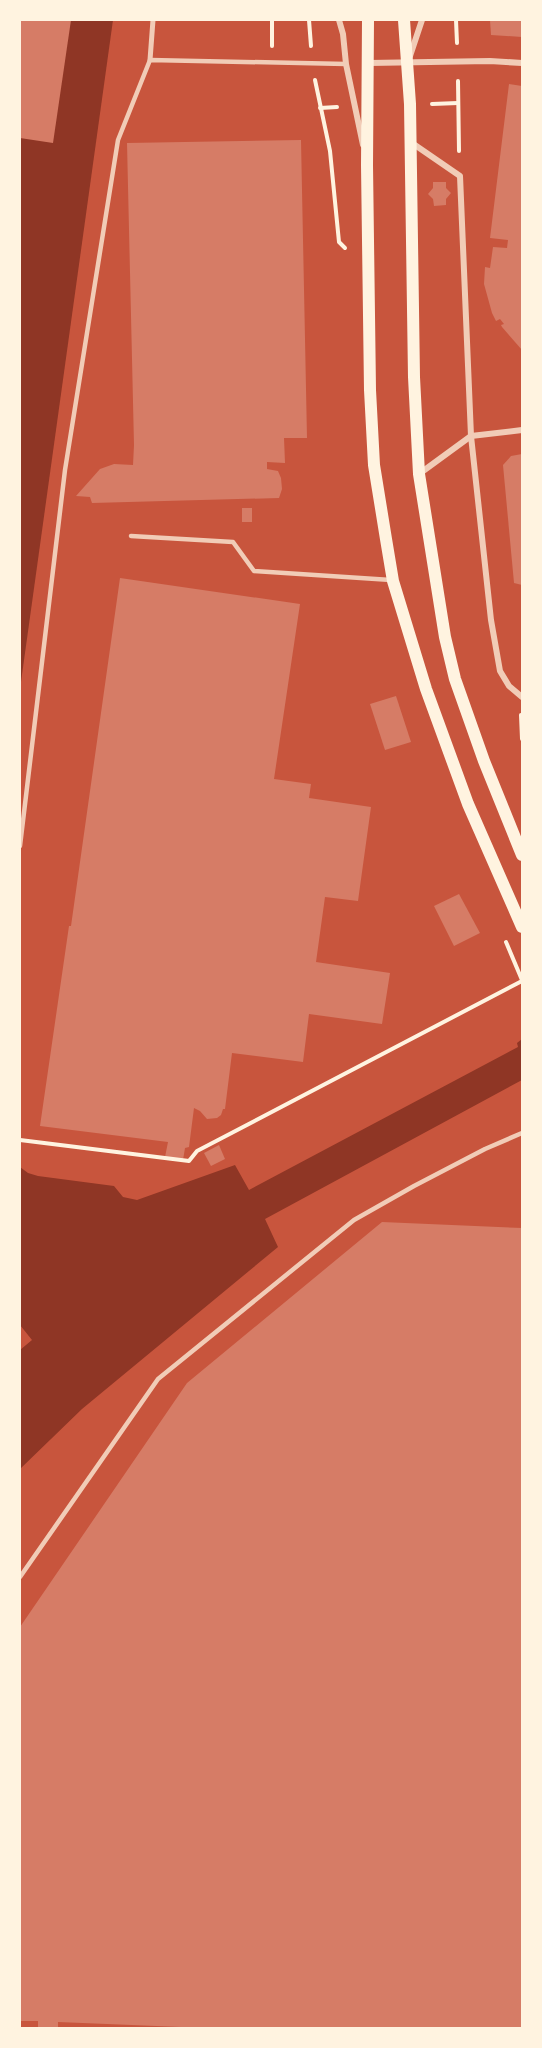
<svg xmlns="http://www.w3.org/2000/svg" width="542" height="2048" font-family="Karla,sans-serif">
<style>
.water{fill:#8f3625}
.building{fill:#d67c66}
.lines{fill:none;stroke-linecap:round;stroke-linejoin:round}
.path{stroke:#fff3e0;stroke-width:4}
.service{stroke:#f1ccb7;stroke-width:4.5}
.pedestrian{stroke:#f1ccb7;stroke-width:5}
.minor{stroke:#f1ccb7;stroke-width:6}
.secondary{stroke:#fff3e0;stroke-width:12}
</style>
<rect width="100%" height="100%" fill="#c8553d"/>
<!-- water -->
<g class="water">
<path d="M20,20H113L20,689Z"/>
<path d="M522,1039V1080L265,1219L278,1247L82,1409L20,1469V1350L32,1340L20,1325V1167L28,1173L38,1176L114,1186L123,1197L137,1200L235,1165L249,1190L518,1047L517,1043Z"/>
</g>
<!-- building -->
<g class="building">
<path d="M20,20H71L53,143L20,138Z"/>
<path d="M490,20H522V37L491,35Z"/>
<path d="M509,84L522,86V350L502,327L501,325L504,324L500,319L496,321L492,313L484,284L485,267L490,268L493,247L507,248L508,240L490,238Z"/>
<path d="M301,140L307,438H284L285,463L267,462V469L278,471L281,478L282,489L279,498L92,503L90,497L76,496L100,469L114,464L133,465L134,445L127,143Z"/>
<path d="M433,182H446V188L451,193L446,199V205L434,206L433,199L428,194L433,188Z"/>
<path d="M522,454V585L514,583L503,465L511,456Z"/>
<rect x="242" y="508" width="10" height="14"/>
<path d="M120,578L300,604L274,779L311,784L309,798L371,807L358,901L325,897L316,962L390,973L382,1024L309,1014L303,1062L232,1053L225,1109H223L221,1115L217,1118L207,1119L200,1111L194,1108L189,1147L185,1148L183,1160L165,1157L168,1142L40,1126L69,926H71Z"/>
<path d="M396,696L411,742L385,750L370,704Z"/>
<path d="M459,894L480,933L454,946L434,906Z"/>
<path d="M219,1145L225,1159L211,1166L204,1153Z"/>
<path d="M382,1222L522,1228V2028H205L58,2022V2028H38V2021H20V1627L187,1383Z"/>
</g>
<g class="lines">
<!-- path -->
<g class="path">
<path d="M272,20V46"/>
<path d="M309,20L311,46"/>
<path d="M456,20L457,43"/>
<path d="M315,80L330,151L339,242L345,248"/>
<path d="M458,81L459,151"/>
<path d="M432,104L458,103"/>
<path d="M320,108L337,107"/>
<path d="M521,715L522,739"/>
<path d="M506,942L522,980"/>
<path d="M20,1140L189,1161L197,1151L522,981"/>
</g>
<!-- service -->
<g class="service">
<path d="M131,536L233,542L254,571L391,580"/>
<path d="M20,846L65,470L118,140L150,60L346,64"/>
<path d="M20,1577L158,1379L354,1220L414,1186L485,1149L522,1133"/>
</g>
<!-- pedestrian -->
<path class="pedestrian" d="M150,60L153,20"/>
<!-- minor -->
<g class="minor">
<path d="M339,20L343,34L346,64L363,145"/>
<path d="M410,56L422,20"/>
<path d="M369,63L490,61L522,63"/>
<path d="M412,143L460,176L471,436L491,620L500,671L509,686L522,697"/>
<path d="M419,474L471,436L522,430"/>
</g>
<!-- secondary -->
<g class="secondary">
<path d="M368,20L367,165L370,390L374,465L386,539L393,581L426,689L468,804L522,927"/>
<path d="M404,20L410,104L414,377L419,474L445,637L455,679L484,761L522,855"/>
</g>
</g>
<!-- border -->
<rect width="542" height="2048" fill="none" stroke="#fff3e0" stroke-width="42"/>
</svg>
